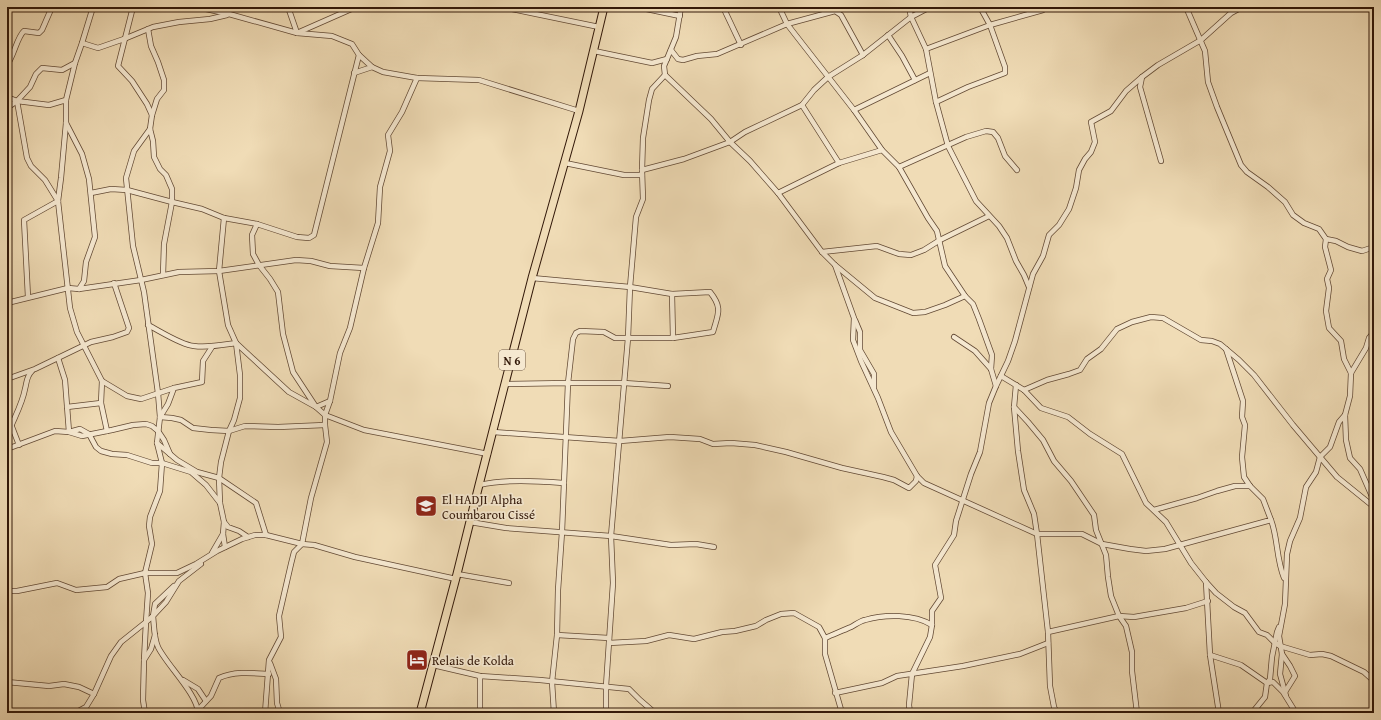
<svg xmlns="http://www.w3.org/2000/svg" width="1381" height="720" font-family="'Gentium Book Plus',serif">
<style>
.lines{fill:none;stroke-linecap:round;stroke-linejoin:round}
.minor-casing{stroke:#624934;stroke-width:6}
.primary-casing{stroke:#321809;stroke-width:9}
.minor{stroke:#f5e8d0;stroke-width:4.5}
.primary{stroke:#f0dcb6;stroke-width:7}
.labels{text-anchor:middle;dominant-baseline:central;stroke-width:3.5;stroke-linejoin:round;paint-order:stroke}
.shield{fill:#f5e8d0;stroke:#6c5645;stroke-width:1}
.shield-label{font-size:12px;font-weight:bold;fill:#321809}
.poi-label{font-size:13px;fill:#321809;stroke:#f5e8d0;text-anchor:start}
</style>
<rect width="100%" height="100%" fill="#f0dcb6"/>
<filter id="stains"><feTurbulence type="fractalNoise" baseFrequency=".005" numOctaves="4"/><feColorMatrix values="0 0 0 0 .2 0 0 0 0 .09 0 0 0 0 .02 0 0 0 .5 -.17"/></filter>
<radialGradient id="worn" r=".72"><stop offset=".6" stop-color="#630" stop-opacity="0"/><stop offset="1" stop-color="#630" stop-opacity=".3"/></radialGradient>
<g class="lines">
<!-- minor casing -->
<g class="minor-casing">
<g id="minor">
<path d="M133,7L118,66L132,81L147,104L152,115"/>
<path d="M197,7L229,14L297,33L356,7"/>
<path d="M502,7L599,27"/>
<path d="M637,7L680,16"/>
<path d="M681,7L676,37L664,66L665,75L711,119L730,142L750,161L778,193L822,252L835,265L875,298L913,313L925,312L945,305L965,296"/>
<path d="M723,7L741,45"/>
<path d="M779,7L787,24L854,110L882,150L899,167L928,218L937,231L945,266L965,296L973,304L979,319L992,355L991,369"/>
<path d="M909,7L911,17L926,49L936,102L948,146L976,201L999,226L1007,238L1016,261L1024,275L1029,287"/>
<path d="M1186,7L1205,51L1208,82L1217,107L1241,165L1247,172L1268,187L1285,202L1293,215L1304,223L1319,229L1326,239L1325,247L1331,270L1327,279L1329,288L1326,311L1329,328L1341,341L1344,359L1351,373"/>
<path d="M148,29L151,46L158,62L164,80V90L157,99L152,115L150,129L153,141L154,157L160,169L166,175L172,189V202L164,244L163,275"/>
<path d="M888,35L902,56L915,80"/>
<path d="M82,43L98,48L124,39L153,27L179,22L210,19L227,15"/>
<path d="M926,49L990,25L1043,10V7"/>
<path d="M671,50L678,59L683,60L697,56L717,54L787,24L835,11L841,15L863,55"/>
<path d="M594,51L652,63L667,59"/>
<path d="M7,65C14,56 17,37 24,31L39,33L42,30L52,7"/>
<path d="M354,73L372,67L359,55"/>
<path d="M1142,77L1140,87L1161,161"/>
<path d="M417,78L479,80L579,111"/>
<path d="M7,97L17,101"/>
<path d="M66,100V123L61,178L58,201L70,308L77,332L102,381L127,396L141,399L174,388"/>
<path d="M936,102L968,87L1005,73V67L990,25L980,7"/>
<path d="M802,105L839,163"/>
<path d="M7,108L17,101L49,105L66,100L75,63L82,43L93,7"/>
<path d="M854,110L930,73"/>
<path d="M66,123L82,154L89,179L95,237L86,262L84,281L79,289"/>
<path d="M565,163L624,175H642"/>
<path d="M899,167L966,137L986,131L993,132L998,138L1005,156L1017,170"/>
<path d="M642,170L684,159L730,142L745,132L802,105L814,90L828,77L863,55L911,17L930,7"/>
<path d="M91,193L111,189L127,190L172,202L202,209L224,218L257,224L297,237L309,238L314,235L359,55L352,44L332,36L297,33L288,7"/>
<path d="M778,193L839,163L882,150"/>
<path d="M58,201L45,180L31,166L27,158L17,101L30,87L36,74L42,68L62,70L75,63"/>
<path d="M257,224L252,235L253,254L259,265L270,279L278,292L283,334L293,372L316,407L325,415L364,430L488,454"/>
<path d="M1326,239L1336,241L1348,247L1362,251L1374,247"/>
<path d="M822,252L877,246L899,254L911,255L924,250L940,240L989,216"/>
<path d="M835,265L854,318L853,340L861,361L878,398L891,432L917,476L924,483L1037,534H1082L1102,544L1130,549L1146,551L1165,549L1271,520L1263,499L1250,486L1244,477L1242,457L1245,425L1242,417L1243,401L1226,349"/>
<path d="M532,278L630,287L672,294L710,292C723,308 718,314 713,332L673,338H615L604,332L580,331L576,333L573,339L568,383H624L668,386"/>
<path d="M672,294L673,338"/>
<path d="M28,297L24,220L58,201"/>
<path d="M7,303L68,288L79,289L141,280L179,272L219,271L296,260L311,261L330,266L364,268"/>
<path d="M855,320L860,332V350L874,374V388"/>
<path d="M148,325C160,331 181,345 194,346C208,348 222,345 236,343"/>
<path d="M1374,332L1369,338L1366,348L1351,373L1350,396L1345,415L1346,440L1350,458L1360,469L1374,501"/>
<path d="M954,337L975,351L991,369L996,386"/>
<path d="M236,343L289,392L316,407L330,401"/>
<path d="M58,358L65,380L69,432L80,429L89,434L96,447L101,451L112,454L127,455L152,463H162L191,472L206,485L220,503L224,522L228,527L239,531L248,537"/>
<path d="M1001,376L1024,390L1041,408L1068,417L1090,434L1122,454L1146,503L1166,522L1191,563L1206,582L1210,655L1219,713"/>
<path d="M7,379L35,369L91,342L113,337L127,332L129,328L114,283"/>
<path d="M102,381L101,403L107,431"/>
<path d="M506,384L568,383L562,532L558,590L557,635L552,682L554,713"/>
<path d="M1016,385L1014,407L1018,451L1024,490L1034,514L1037,534L1048,632L1050,686L1054,707L1057,713"/>
<path d="M1024,390L1047,380L1069,374L1080,370L1087,359L1101,349L1117,329L1132,322L1151,317L1163,318L1201,340L1212,341L1220,344L1239,360L1254,375L1293,425L1337,477L1374,507"/>
<path d="M67,407L101,403"/>
<path d="M1014,407L1028,422L1043,440L1054,461L1071,481L1094,515L1096,530L1106,555L1108,577L1111,596L1119,616L1126,626L1132,652V671L1137,713"/>
<path d="M7,414L19,445"/>
<path d="M160,417L172,418L181,420L193,428L211,430L229,431L245,426L278,427L325,425"/>
<path d="M160,417L168,404L174,388L202,382L203,361L212,347"/>
<path d="M493,432L620,441L670,437L700,439L713,444L731,443L755,445L786,452L842,468L883,477L894,480L909,488L916,481L917,476"/>
<path d="M7,437C12,421 22,406 25,389C27,382 26,377 32,371"/>
<path d="M157,443L177,460L197,472L219,478L256,503L266,535"/>
<path d="M7,449L55,431L69,432L82,436L112,430L133,425L146,424L152,426L158,431L164,440L170,454"/>
<path d="M479,485C507,479 535,481 564,483"/>
<path d="M220,503L219,478L221,462L229,431L234,420L240,398V375L236,343L228,325L219,271L224,218"/>
<path d="M1154,510L1197,498L1217,491L1235,486H1250"/>
<path d="M1271,520C1278,538 1276,558 1284,578"/>
<path d="M224,522L223,534L225,547"/>
<path d="M470,522L506,528L611,536L671,545L696,544L714,547"/>
<path d="M212,553L223,534"/>
<path d="M457,574L509,583"/>
<path d="M1206,582L1216,593L1234,607L1245,613L1259,632L1267,635L1275,643L1280,646L1310,655L1322,654L1331,656L1364,672L1374,681"/>
<path d="M7,591H17L57,583L76,590L107,587L119,579L145,573H177L196,564L217,551L242,539L255,535H266L302,544L314,545L355,557L456,579"/>
<path d="M1048,632L1119,616L1134,617L1186,608L1208,601"/>
<path d="M557,635L609,638"/>
<path d="M825,638C834,634 842,631 851,627C855,625 860,621 865,620C885,614 914,614 932,625"/>
<path d="M609,643L646,641L669,635L694,639L722,632L735,631L756,626L766,620L781,614L794,613L819,627L825,638V654L842,713"/>
<path d="M1282,654L1290,666L1295,676L1285,692"/>
<path d="M1210,655L1241,665L1267,683L1273,682L1283,692L1296,713"/>
<path d="M144,660L146,622L153,616L155,604L174,586"/>
<path d="M270,663L276,679L277,703L280,713"/>
<path d="M433,665L480,676L540,680L629,689L640,700L655,713"/>
<path d="M480,676V713"/>
<path d="M183,680L198,689L206,701"/>
<path d="M7,682L49,686L64,684L79,687L94,694"/>
<path d="M835,693L882,683L897,676L963,666L1020,654L1048,643"/>
<path d="M1286,696L1280,674L1282,654L1279,636L1285,604L1287,554L1290,541L1300,518L1306,487L1316,472L1320,457L1330,447L1339,422L1345,415"/>
<path d="M198,710L211,696L219,678C235,671 252,673 269,674"/>
<path d="M75,713L86,707L94,694L111,656L121,642L146,622L148,593L145,573L152,544L149,526L150,517L160,491L162,463L157,443L160,417L158,393L144,292L133,246L126,178L134,151L150,129"/>
<path d="M145,713L143,700L144,660L151,649L155,635"/>
<path d="M198,713C198,695 166,664 158,647C154,639 154,624 153,616L166,602L179,581L201,564"/>
<path d="M265,713L269,660L281,637L279,616L291,564L294,552L302,544L311,498L327,442L325,425V415L330,401L340,353L350,328L364,268L378,223L380,187L390,151L388,135L402,112L417,78L383,72L372,67"/>
<path d="M606,713V686L613,583L611,536L628,338L630,287L636,217L643,199L642,170L643,138L649,100L652,89L665,75"/>
<path d="M910,713L909,705L912,674L930,637L932,625V611L941,598L935,565L954,535L956,521L971,474L980,452L989,403L996,386L1008,361L1015,341L1033,274L1043,256L1049,235L1059,225L1069,209L1076,188L1079,170L1085,159L1091,152L1095,142L1091,122L1111,111L1126,91L1142,77L1158,65L1201,40L1231,13L1242,7"/>
<path d="M1252,713L1265,697L1267,683L1270,679L1272,657L1277,632L1279,627"/>
</g>
</g>
<!-- primary casing -->
<g class="primary-casing">
<path id="primary" d="M420,713L457,574L479,485L532,278L579,111L604,7"/>
</g>
<!-- minor -->
<use href="#minor" class="minor"/>
<!-- primary -->
<use href="#primary" class="primary"/>
</g>
<!-- icons -->
<defs>
<g id="school-square" transform="scale(1.15)"><rect x="-9" y="-9" width="18" height="18" rx="4" fill="#8f2418" stroke="#f5e8d0"/><path d="M0-5L7-2L0 1L-7-2ZM-4 1L0 2.5L4 1V4Q0 6-4 4Z" fill="#fff"/></g>
<g id="hotel-square" transform="scale(1.15)"><rect x="-9" y="-9" width="18" height="18" rx="4" fill="#8f2418" stroke="#f5e8d0"/><path d="M-6-4.5h1.5V1H6V5H4.5V3h-9V5H-6ZM-4 0a1.8 1.8 0 1 1 3.6 0ZM.5 0V-2.5h3Q6-2.5 6 0Z" fill="#fff"/></g>
</defs>
<g fill-rule="evenodd">
<use href="#school-square" x="426" y="506"/>
<use href="#hotel-square" x="417" y="660"/>
</g>
<g class="labels">
<!-- shield labels -->
<rect class="shield" x="499" y="350" width="26" height="20" rx="3"/>
<g class="shield-label">
<text x="512" y="360">N 6</text>
</g>
<!-- poi labels -->
<g class="poi-label">
<text x="442" y="499">El HADJI Alpha<tspan x="442" dy="15">Coumbarou Cissé</tspan></text>
<text x="432" y="660">Relais de Kolda</text>
</g>
</g>
<!-- margin -->
<rect width="1381" height="720" fill="none" stroke="#f0dcb6" stroke-width="24"/>
<rect x="8" y="8" width="1365" height="704" fill="none" stroke="#321809" stroke-width="2"/>
<rect x="12" y="12" width="1357" height="696" fill="none" stroke="#321809"/>
<rect width="100%" height="100%" filter="url(#stains)"/>
<rect width="100%" height="100%" fill="url(#worn)"/>
</svg>
